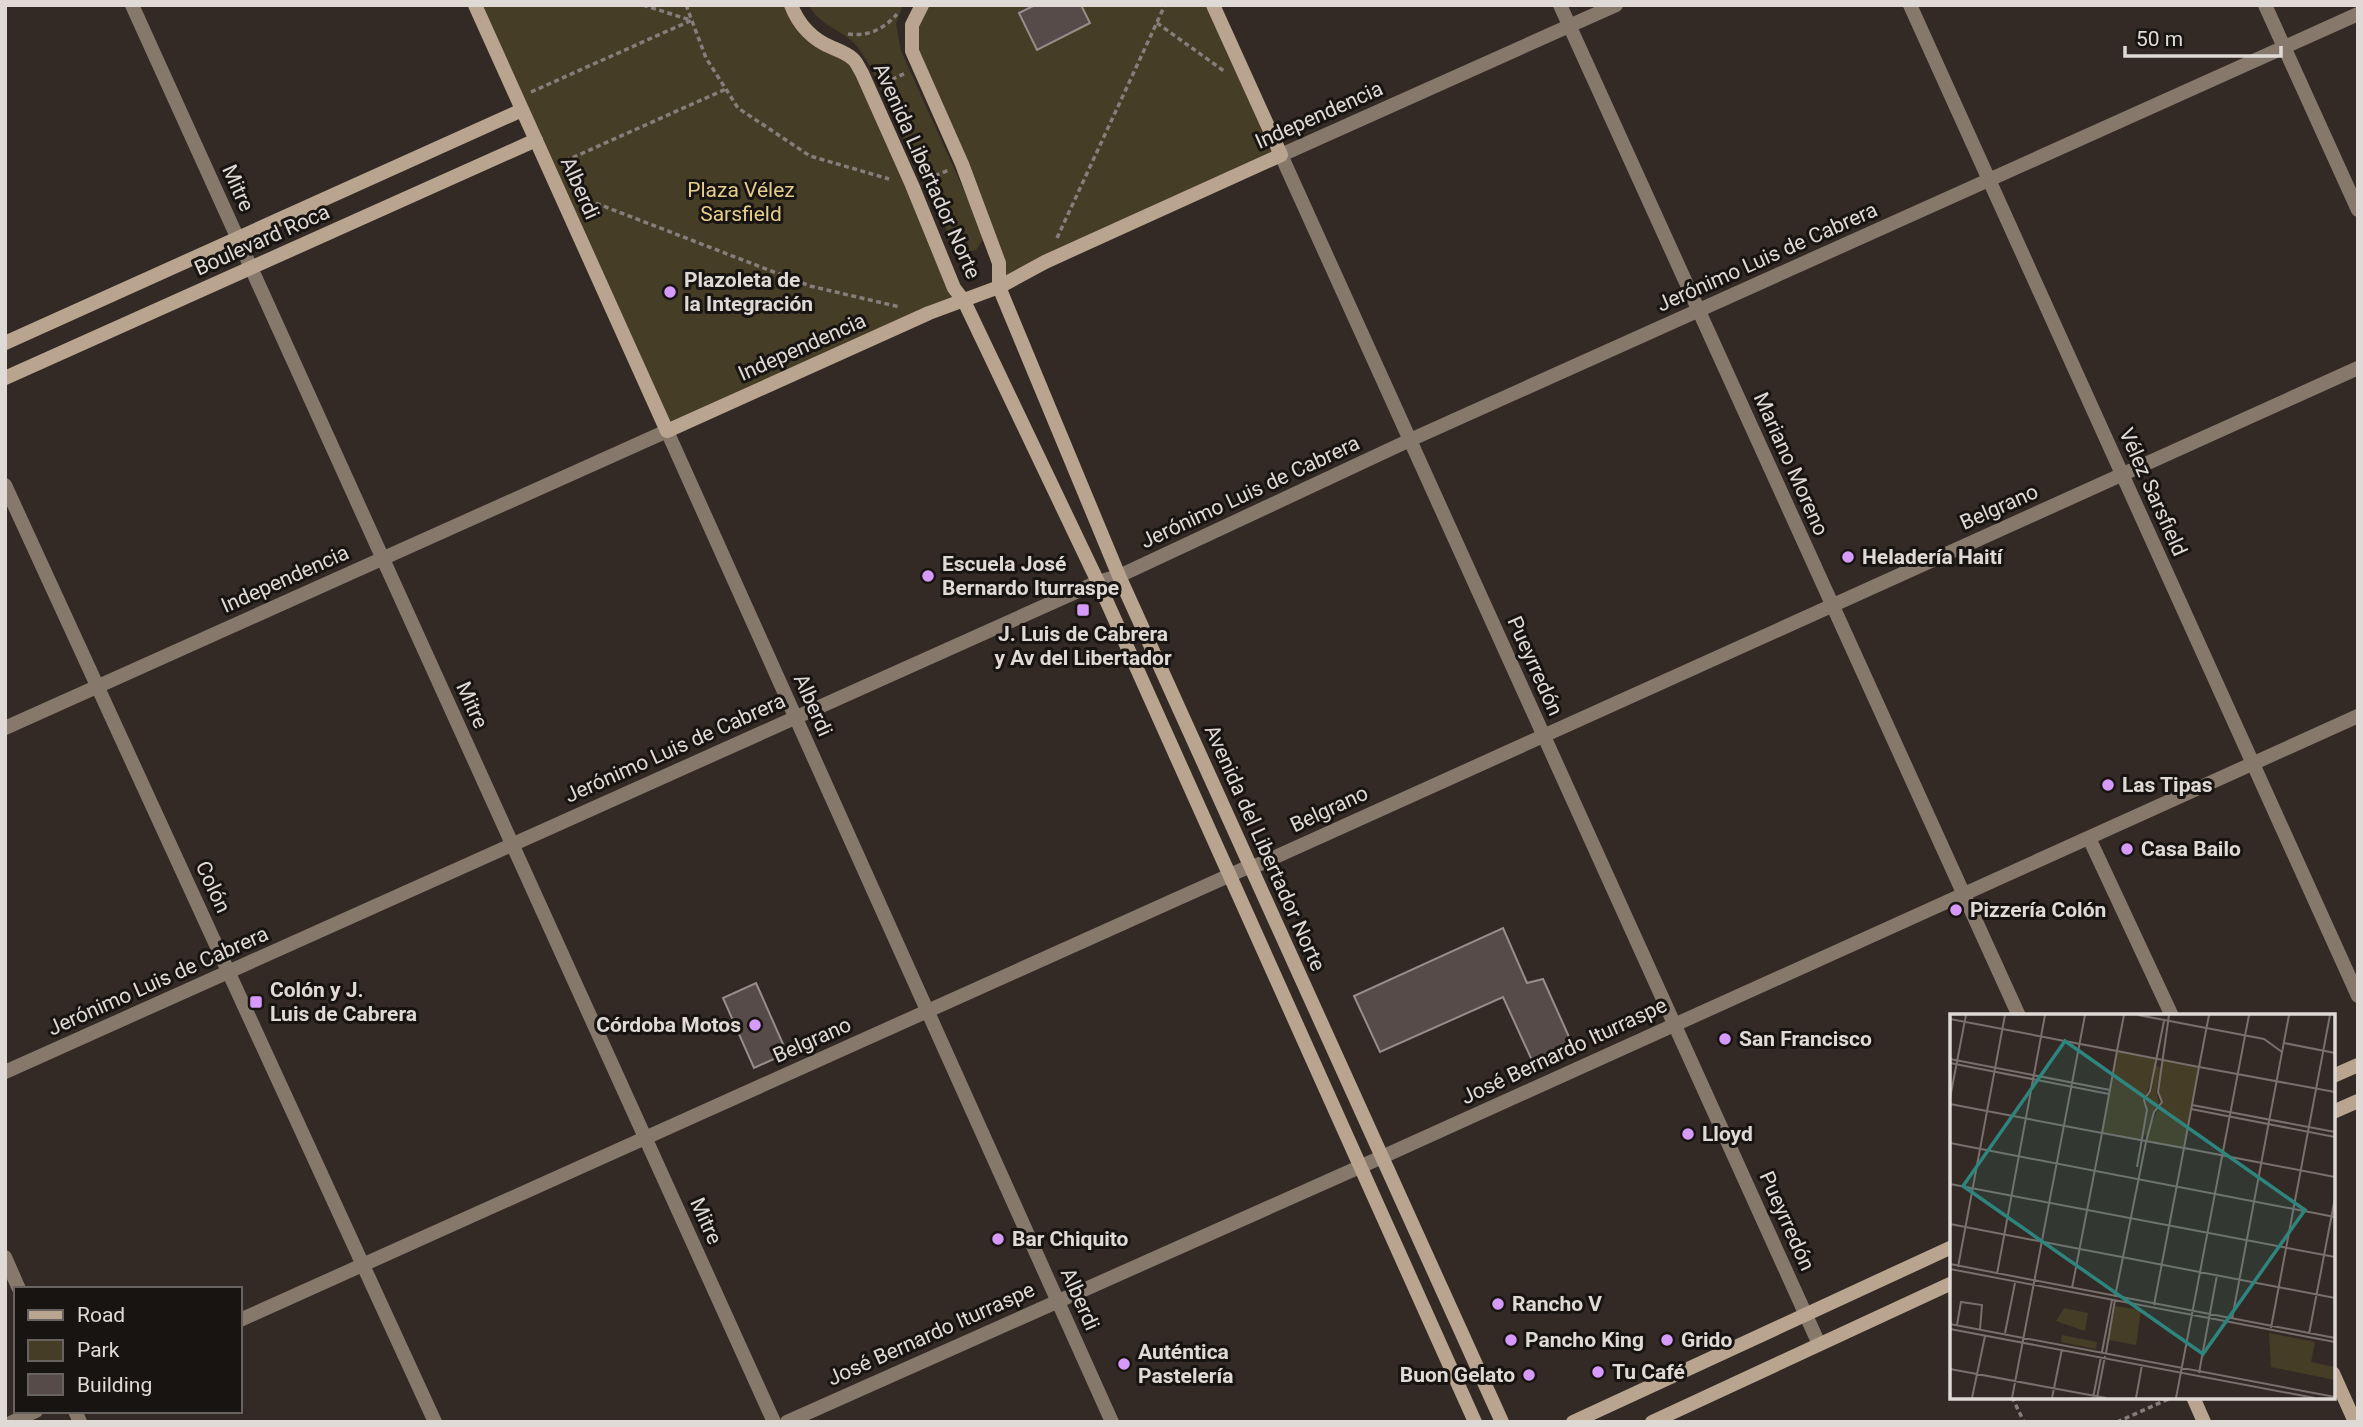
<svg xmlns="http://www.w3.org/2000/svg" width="2363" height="1427" font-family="Roboto,sans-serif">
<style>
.green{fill:#463d27}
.building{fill:#564b49;stroke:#998c8a;stroke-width:2}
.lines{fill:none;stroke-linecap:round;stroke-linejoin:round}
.path{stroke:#867e7a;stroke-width:3.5;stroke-dasharray:5 3.5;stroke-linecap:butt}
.street{stroke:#86796c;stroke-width:14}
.secondary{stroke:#b9a58f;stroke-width:14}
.poi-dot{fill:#d69bfa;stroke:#181411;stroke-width:2.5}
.labels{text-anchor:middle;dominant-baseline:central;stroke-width:6;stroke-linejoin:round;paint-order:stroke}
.street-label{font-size:21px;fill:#e0dad7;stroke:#181411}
.park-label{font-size:21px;fill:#e5cd8c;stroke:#181411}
.poi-label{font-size:21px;font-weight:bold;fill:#e0dad7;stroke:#181411;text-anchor:start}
.inset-road{fill:none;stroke:#78706c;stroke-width:2}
.view{fill:#2e857e;fill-opacity:0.15;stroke:#2e857e;stroke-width:3.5}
.inset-edge{fill:none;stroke:#e0dad7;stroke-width:3.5}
</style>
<rect width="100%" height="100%" fill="#332a25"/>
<!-- green -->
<g class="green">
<path d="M475,5H791L796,17L854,60L964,301L667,431Z"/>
<path d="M809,5H903L896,24L901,51L981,228L983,239L976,250L964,253L953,244L870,66C865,58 860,49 853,42C838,28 819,25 809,5Z"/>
<path d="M922,5H1213L1281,155L999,287V263L912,51Z"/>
</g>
<!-- building -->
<g class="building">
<path d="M1035,5H1081L1090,23L1037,50L1019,13Z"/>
<path d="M1503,928L1527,983L1543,979L1574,1048L1535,1067L1503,997L1380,1052L1354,996Z"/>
<path d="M756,983L787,1053L754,1068L723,998Z"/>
</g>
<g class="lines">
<!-- path -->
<g class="path">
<path d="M643,5L690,20"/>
<path d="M686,5L706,58L738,108L810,156L889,179"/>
<path d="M1157,23L1224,71"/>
<path d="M848,34C868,37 884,29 897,14"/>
<path d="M884,83L906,73"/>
<path d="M531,92L692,20"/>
<path d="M565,161L726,89"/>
<path d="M927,179L949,170"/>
<path d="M580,197L810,286L900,307"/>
<path d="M1057,238L1165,5"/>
<path d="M2012,1397L2024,1422"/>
<path d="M2117,1422L2173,1397"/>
</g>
<!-- street -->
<g class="street">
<path d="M132,5L774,1422"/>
<path d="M1560,5L2019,1016"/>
<path d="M1616,5L1281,155L1819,1344"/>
<path d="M1910,5L2358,996"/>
<path d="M2265,5L2358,210"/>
<path d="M5,485L435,1422"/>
<path d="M5,728L667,431L1112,1422"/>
<path d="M2089,838L2172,1016"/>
<path d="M5,1072L1098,582L1119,576L1410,440L2358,14"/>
<path d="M5,1257L19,1289"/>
<path d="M240,1320L1248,867L1251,868L2358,368"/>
<path d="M75,1411L80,1422"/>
<path d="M12,1422L36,1411"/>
<path d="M787,1422L1382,1157L2358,716"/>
</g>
<!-- secondary -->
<g class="secondary">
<path d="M475,5L667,431L929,313L999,287L1045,262L1281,155L1213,5"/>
<path d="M791,5C799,26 813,40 833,48C840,51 848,54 853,59C857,62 859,69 862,73L912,185L954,288L964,301L1098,582L1475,1422"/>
<path d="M922,5L912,25V51L962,164L999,263V287L1119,576L1502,1422"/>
<path d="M5,343L522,110"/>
<path d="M5,378L536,140"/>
<path d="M2333,1076L2358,1065"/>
<path d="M2333,1112L2358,1101"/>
<path d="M2333,1373L2355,1422"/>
<path d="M2193,1397L2204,1422"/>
<path d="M1573,1422L1952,1247"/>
<path d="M1652,1422L1952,1283"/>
</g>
</g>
<!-- markers -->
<g class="poi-dot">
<circle cx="670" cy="292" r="7"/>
<circle cx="1848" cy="557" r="7"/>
<circle cx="928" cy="576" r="7"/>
<rect x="1076" y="603" width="14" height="14" rx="3.5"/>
<circle cx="2108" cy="785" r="7"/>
<circle cx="2127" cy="849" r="7"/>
<circle cx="1956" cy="910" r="7"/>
<rect x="249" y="995" width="14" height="14" rx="3.5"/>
<circle cx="755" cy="1025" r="7"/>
<circle cx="1725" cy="1039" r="7"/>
<circle cx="1688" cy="1134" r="7"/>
<circle cx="998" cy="1239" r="7"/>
<circle cx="1498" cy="1304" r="7"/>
<circle cx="1511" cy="1340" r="7"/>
<circle cx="1667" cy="1340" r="7"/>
<circle cx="1124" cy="1364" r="7"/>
<circle cx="1598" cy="1372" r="7"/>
<circle cx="1529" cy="1375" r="7"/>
</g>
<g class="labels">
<!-- street labels -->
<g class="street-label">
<text transform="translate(1319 115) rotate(-24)">Independencia</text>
<text transform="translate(927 171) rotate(66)">Avenida Libertador Norte</text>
<text transform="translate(238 188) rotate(66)">Mitre</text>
<text transform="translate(580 188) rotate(66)">Alberdi</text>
<text transform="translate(262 240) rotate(-24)">Boulevard Roca</text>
<text transform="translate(1767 257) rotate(-24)">Jerónimo Luis de Cabrera</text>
<text transform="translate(802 347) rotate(-24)">Independencia</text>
<text transform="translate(1791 464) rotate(66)">Mariano Moreno</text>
<text transform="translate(1250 492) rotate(-25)">Jerónimo Luis de Cabrera</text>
<text transform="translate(2153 492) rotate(66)">Vélez Sarsfield</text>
<text transform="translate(1999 507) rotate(-24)">Belgrano</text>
<text transform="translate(285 579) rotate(-24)">Independencia</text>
<text transform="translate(1535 666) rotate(66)">Pueyrredón</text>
<text transform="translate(472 705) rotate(66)">Mitre</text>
<text transform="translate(813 705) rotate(66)">Alberdi</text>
<text transform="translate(675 748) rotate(-24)">Jerónimo Luis de Cabrera</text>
<text transform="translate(1329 809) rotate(-25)">Belgrano</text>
<text transform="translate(1265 848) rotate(66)">Avenida del Libertador Norte</text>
<text transform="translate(213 887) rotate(65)">Colón</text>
<text transform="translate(158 981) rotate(-24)">Jerónimo Luis de Cabrera</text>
<text transform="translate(812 1040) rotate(-24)">Belgrano</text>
<text transform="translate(1564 1051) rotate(-25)">José Bernardo Iturraspe</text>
<text transform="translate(706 1221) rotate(66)">Mitre</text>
<text transform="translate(1787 1221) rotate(66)">Pueyrredón</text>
<text transform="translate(1080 1299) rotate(66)">Alberdi</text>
<text transform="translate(931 1334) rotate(-24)">José Bernardo Iturraspe</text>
</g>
<!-- park labels -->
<g class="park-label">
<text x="741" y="190">Plaza Vélez<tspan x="741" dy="24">Sarsfield</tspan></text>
</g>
<!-- poi labels -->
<g class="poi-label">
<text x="684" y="280">Plazoleta de<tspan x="684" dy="24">la Integración</tspan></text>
<text x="1862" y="557">Heladería Haití</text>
<text x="942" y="564">Escuela José<tspan x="942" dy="24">Bernardo Iturraspe</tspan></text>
<text x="1083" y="634" text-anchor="middle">J. Luis de Cabrera<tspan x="1083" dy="24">y Av del Libertador</tspan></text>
<text x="2122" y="785">Las Tipas</text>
<text x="2141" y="849">Casa Bailo</text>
<text x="1970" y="910">Pizzería Colón</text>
<text x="270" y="990">Colón y J.<tspan x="270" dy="24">Luis de Cabrera</tspan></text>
<text x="741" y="1025" text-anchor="end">Córdoba Motos</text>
<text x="1739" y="1039">San Francisco</text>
<text x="1702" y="1134">Lloyd</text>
<text x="1012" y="1239">Bar Chiquito</text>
<text x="1512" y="1304">Rancho V</text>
<text x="1525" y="1340">Pancho King</text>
<text x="1681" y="1340">Grido</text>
<text x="1138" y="1352">Auténtica<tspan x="1138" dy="24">Pastelería</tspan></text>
<text x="1612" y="1372">Tu Café</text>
<text x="1515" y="1375" text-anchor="end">Buon Gelato</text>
</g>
</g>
<!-- overview -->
<g transform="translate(1950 1014)">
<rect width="385" height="385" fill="#332a25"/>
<path d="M167,37L208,45L206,51L211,54L206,77L209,88L203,97L200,113L212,88L208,78L213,46L249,53L234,134L196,128L198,122L194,120L198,96L196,87L202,76L205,57L194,86L197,94L191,127L152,119ZM165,292L191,296L186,331L159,326ZM114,294L138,299L135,317L106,307ZM319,319L365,328L361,348L385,353V366L321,353ZM112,321L147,328L146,335L111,328Z" fill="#463d27"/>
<path class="inset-road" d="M188,1L314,25L332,38M259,1L249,53L385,78M0,5L167,37L174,1M334,29L385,39M167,37L249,53L234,134L152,119ZM0,45L160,76M0,49L159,80M0,84L16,1M0,90L152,119L122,274M242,91L385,118M241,95L385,123M0,129L385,203M187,153L197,96L194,86L200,77L214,7M0,170L385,243M0,210L385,284M0,250L385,324M8,253L55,1M0,255L385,328M47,260L95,1M165,283L196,128L204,98L212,88L208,78L219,1M204,291L234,134L385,163M282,305L339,1M0,310L385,383M7,311L11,288L32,291L30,315M321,314L380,1M0,315L365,384M55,319L65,269M359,320L385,184M152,338L162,286M156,339L165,286M0,355L156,384M249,359L267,261M22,384L35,322M62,384L135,1M102,384L112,335M143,384L151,343M147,384L155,342M186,384L192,351M226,384L299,1"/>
<path class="view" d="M115,27L355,196L253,340L13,172Z"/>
<rect width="385" height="385" class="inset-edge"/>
</g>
<!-- border -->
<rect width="2363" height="1427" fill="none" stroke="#e0dad7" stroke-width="14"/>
<!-- legend -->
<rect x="14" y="1287" width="228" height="126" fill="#181411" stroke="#686360" stroke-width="2"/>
<rect x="28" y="1310" width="35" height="10" fill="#b9a58f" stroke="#686360" stroke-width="2"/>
<text x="77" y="1322" font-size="21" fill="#e0dad7">Road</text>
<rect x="28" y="1340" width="35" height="21" fill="#463d27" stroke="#686360" stroke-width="2"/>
<text x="77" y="1357" font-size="21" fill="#e0dad7">Park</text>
<rect x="28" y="1374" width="35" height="21" fill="#564b49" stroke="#686360" stroke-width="2"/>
<text x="77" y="1392" font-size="21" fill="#e0dad7">Building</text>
<!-- scale -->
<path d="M2125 46v10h156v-10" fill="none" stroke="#e0dad7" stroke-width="3.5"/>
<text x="2136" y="46" font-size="21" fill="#e0dad7" stroke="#181411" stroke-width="5" paint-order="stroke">50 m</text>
</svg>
